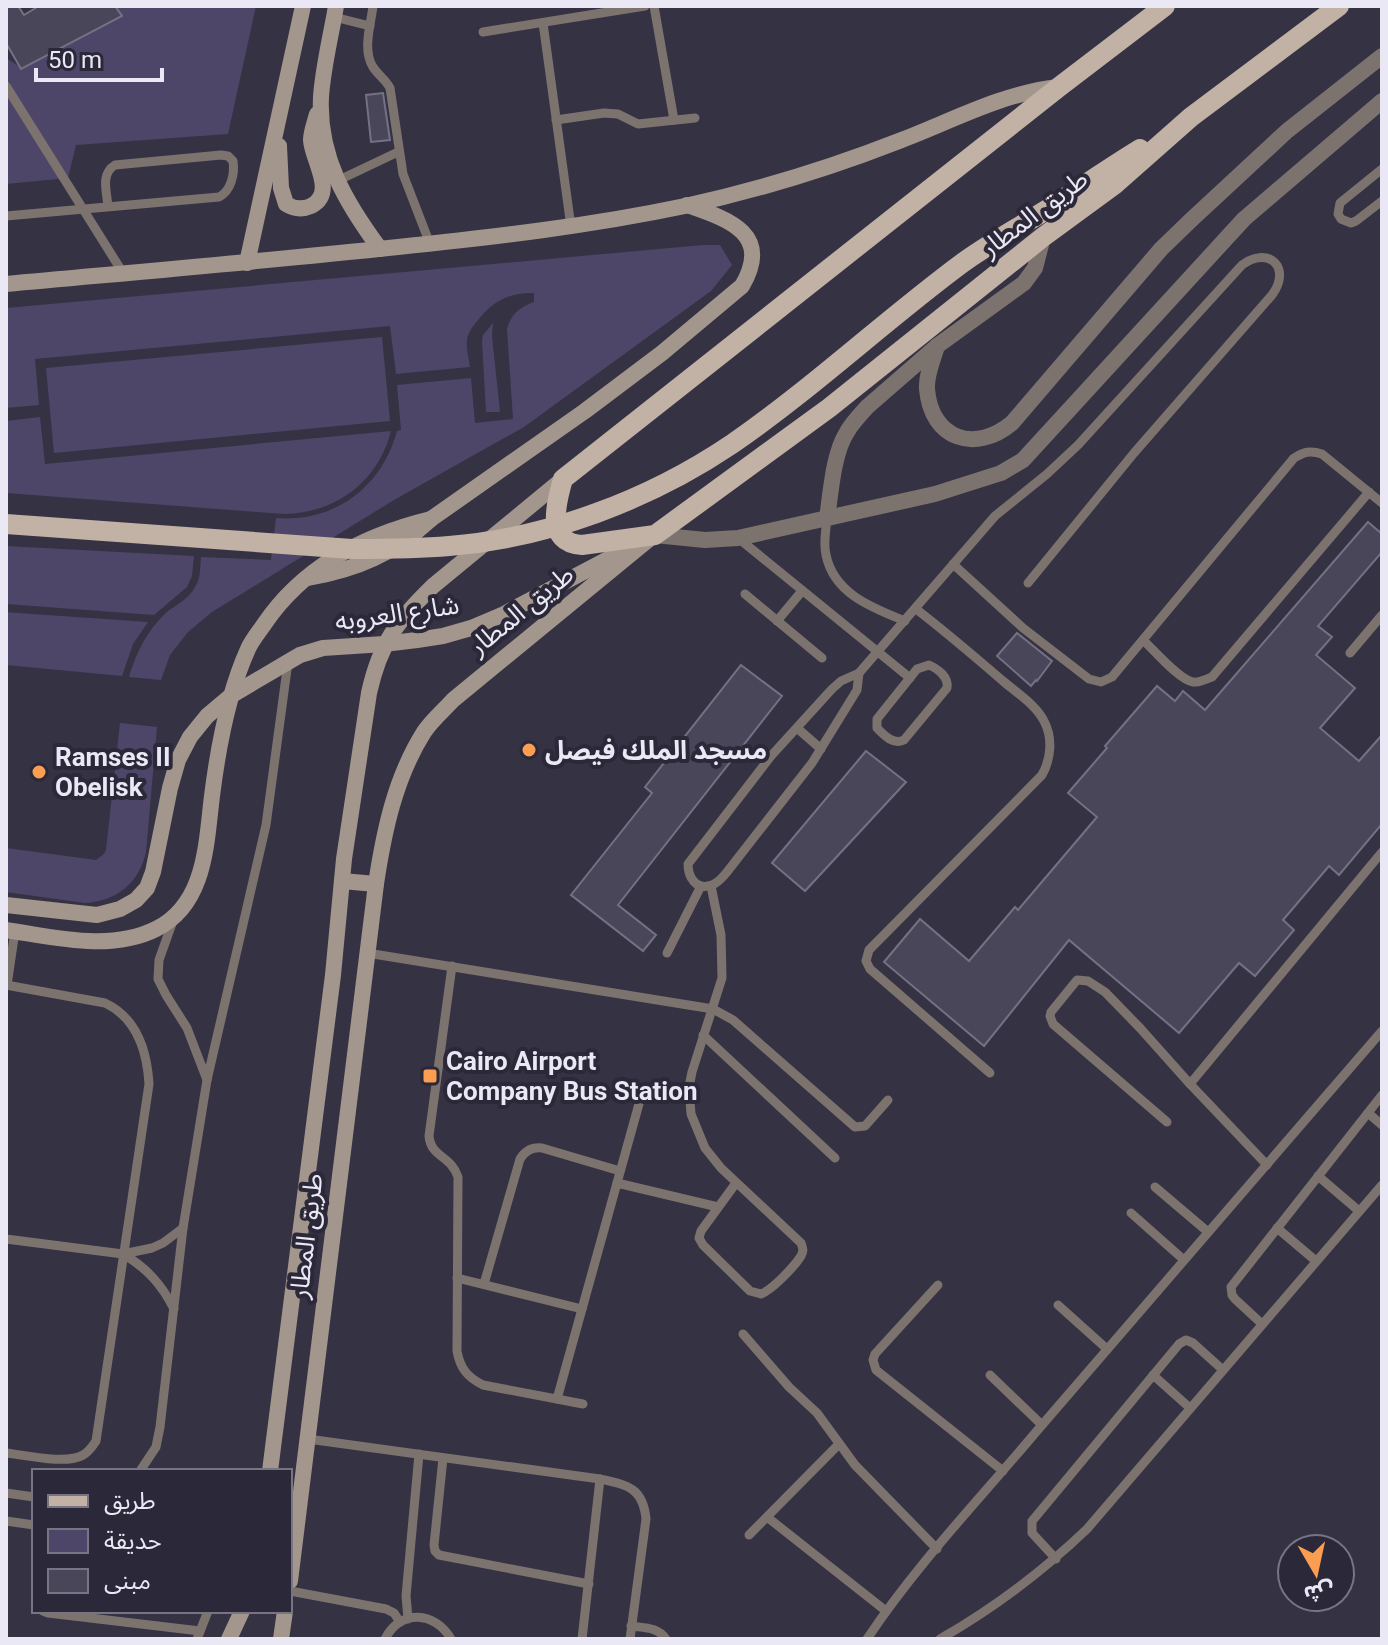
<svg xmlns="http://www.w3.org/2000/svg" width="1388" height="1645" font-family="Roboto,'Noto Sans Arabic',sans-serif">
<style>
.green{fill:#4d4669}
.building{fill:#4a4659;stroke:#747185;stroke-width:2}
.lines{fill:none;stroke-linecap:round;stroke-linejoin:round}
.lane{stroke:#7c736e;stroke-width:9}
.street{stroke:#7c736e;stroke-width:16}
.secondary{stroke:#a3968d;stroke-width:16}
.primary{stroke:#c2b1a5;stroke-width:20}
.poi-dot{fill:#fc9e52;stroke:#2b2839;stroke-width:3}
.labels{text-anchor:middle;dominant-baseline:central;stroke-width:8;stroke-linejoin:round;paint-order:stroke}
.street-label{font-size:26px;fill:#eae8f4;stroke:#2b2839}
.poi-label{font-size:26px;font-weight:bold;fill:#eae8f4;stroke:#2b2839;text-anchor:start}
</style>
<rect width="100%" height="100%" fill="#353243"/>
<!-- green -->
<g class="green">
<path d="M115,6H256L228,134L76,145L68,178L6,184V58L22,68L121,15Z"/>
<path d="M703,245H720L732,265L711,291L524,427L394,500L212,612L188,632L170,655L161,680L129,677C136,652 148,629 167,612C177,604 189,599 195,587C201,578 200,567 201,557L271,560L276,518C334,523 382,487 397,431L401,430L397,385L471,378L475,423L513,419L507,329C511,314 520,307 534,302V293C511,292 493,301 479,319C474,325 467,333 467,341C466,349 469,359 470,367L396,374L390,326L35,359L39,405L6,408V308Z"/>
<path d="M493,323L492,336L500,412H486L482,341L483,335Z"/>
<path d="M382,337L390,421L54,453L46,368Z"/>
<path d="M40,417L45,464L391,431C378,482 336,513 284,514L6,493V421Z"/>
<path d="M6,546L194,556L192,576L187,587L154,615L6,604Z"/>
<path d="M6,612L18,613L148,622L133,644L122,676L6,665Z"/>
<path d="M120,723L157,727L146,852C139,883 117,901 85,903L6,892V848L96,860L104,854L106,850Z"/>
</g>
<!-- building -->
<g class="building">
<path d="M6,6H18L24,15L39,6H115L122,16L21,69L6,43Z"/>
<path d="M383,93L390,140L371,142L366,95Z"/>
<path d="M1368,522L1382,534V552L1318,626L1332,637L1316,655L1355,688L1320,728L1359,761L1382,735V824L1339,875L1329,866L1283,920L1294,930L1255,976L1239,963L1179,1033L1069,940L984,1046L884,962L920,919L969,961L1015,907L1018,910L1097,817L1068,793L1107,748L1105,746L1157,686L1175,701L1183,691L1205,710Z"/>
<path d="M1017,633L1052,661L1037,681L1036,680L1031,686L997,656Z"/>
<path d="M741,665L782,696L618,905L656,935L643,951L571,895L652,793L645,787Z"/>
<path d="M866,751L906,782L805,891L772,863Z"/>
</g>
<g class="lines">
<!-- lane -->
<g class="lane">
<path d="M373,6C371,24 362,50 373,67C378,75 385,79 390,88L403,174L430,244"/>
<path d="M654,6L674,120"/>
<path d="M334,17L370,26"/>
<path d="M543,23L571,227"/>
<path d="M483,32L645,6"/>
<path d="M6,86L123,273"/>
<path d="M556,120L604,113L618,114L638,124L695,118"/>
<path d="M1382,169L1340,203L1338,214L1341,219L1351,223L1356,221L1382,201"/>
<path d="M337,181L398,152"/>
<path d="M6,216L219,197C231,191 235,174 233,161L228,156L221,155L115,165C100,174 107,192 108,207"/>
<path d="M827,518C826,530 823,543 826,555C834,594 873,608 905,621"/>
<path d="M738,538L910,678"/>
<path d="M953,564L1023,628L1089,679L1101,682L1112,677L1294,458C1304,452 1310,450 1322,454L1382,503"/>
<path d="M745,594L822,658"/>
<path d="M916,609C946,632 975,657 1003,681C1017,693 1036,705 1044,721C1053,738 1051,759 1042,775L869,950L866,961L870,969L990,1073"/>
<path d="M777,621L802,591"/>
<path d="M1143,640C1154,650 1179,680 1193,682C1199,683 1206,679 1212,677L1369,492"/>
<path d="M1350,653L1382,615"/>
<path d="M929,665C938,669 949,677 947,688L904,740C893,745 885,736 877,728V719L917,669Z"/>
<path d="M859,673L995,516L1047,474L1078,445L1242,265C1269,245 1292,268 1272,295L1134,453L1028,583"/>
<path d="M859,673L857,690L812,763L727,872C723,877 718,883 712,885C696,891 688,877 688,864L771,756L832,689L841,681Z"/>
<path d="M797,728L821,749"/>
<path d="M711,886L721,935L722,978L692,1072L689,1087L691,1114L705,1148L721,1168L801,1243C803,1249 804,1250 801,1256C794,1267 772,1290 761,1294L750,1291L703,1245L699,1238L701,1231L736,1183"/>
<path d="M174,918L159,960L158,979L166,995L187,1028L207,1080"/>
<path d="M367,953L713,1009L733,1020L855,1127L865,1126L888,1100"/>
<path d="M667,953L701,886"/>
<path d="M452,966L429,1136C431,1158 451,1155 458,1177L457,1351C460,1368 467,1377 483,1385L583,1404"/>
<path d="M6,985L105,1003C137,1018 147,1050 149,1084L96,1441C92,1447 89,1452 83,1455C66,1465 25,1455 6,1453"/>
<path d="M7,985L15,931"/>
<path d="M703,1035L835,1158"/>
<path d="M1190,1084L1382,852"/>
<path d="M1368,1113L1382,1125"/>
<path d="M1167,1122L1053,1024L1050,1016L1051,1012L1077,980L1088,981L1105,992L1140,1028L1190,1084L1267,1165"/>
<path d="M1318,1176L1359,1211"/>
<path d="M617,1183L718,1207"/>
<path d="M1155,1187L1208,1232"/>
<path d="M1131,1213L1184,1260"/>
<path d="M1277,1228L1316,1261"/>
<path d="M6,1239L123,1254L152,1248L163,1243L183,1228"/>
<path d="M123,1254C147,1268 162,1285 174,1309"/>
<path d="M457,1278L582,1309"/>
<path d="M484,1284L520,1159C525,1151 532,1147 542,1148L620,1171"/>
<path d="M938,1285L875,1354L873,1360L876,1370L1003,1471"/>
<path d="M1058,1305L1107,1349"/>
<path d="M1262,1324L1235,1299L1232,1295L1231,1287L1382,1095"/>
<path d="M743,1334L789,1387L817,1413L855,1465L937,1549"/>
<path d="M990,1375L1042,1425"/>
<path d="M1153,1375L1190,1408"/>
<path d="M557,1399L642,1093"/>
<path d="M308,1439L600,1479C628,1485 643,1488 646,1519L630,1639"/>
<path d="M443,1458L434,1545L435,1551L439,1555L589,1584"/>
<path d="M140,1471L156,1447L160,1427L183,1228L207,1080L266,825L288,662"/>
<path d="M6,1493L34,1497"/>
<path d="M767,1517L886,1611"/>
<path d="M6,1521L34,1525"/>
<path d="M749,1535L839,1444"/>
<path d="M1056,1559L1032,1533V1521L1179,1344L1186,1340L1193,1343L1223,1370"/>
<path d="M290,1591L386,1609L394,1613L400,1622"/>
<path d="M43,1611L48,1613L200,1631"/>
<path d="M408,1619L406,1596L419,1454"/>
<path d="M631,1626C645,1628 658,1627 666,1639"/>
<path d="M197,1639L208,1611"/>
<path d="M385,1639C400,1609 435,1611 451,1639"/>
<path d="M582,1639L600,1479"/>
<path d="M867,1639C916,1565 979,1500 1036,1432C1150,1298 1267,1165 1382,1031"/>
<path d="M940,1639C994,1608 1042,1572 1087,1529L1382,1185"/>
</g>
<!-- street -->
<g class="street">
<path d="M937,346C933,360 926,375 927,389C931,439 975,454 1012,423L1161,249L1191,220L1287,131L1382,56"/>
<path d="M827,518C831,492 833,454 847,432C852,423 860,415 867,407L937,346L1024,283L1035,268L1043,237"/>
<path d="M655,535L705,540L738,538L935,494L1001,473L1023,460L1244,219L1382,101"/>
</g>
<!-- secondary -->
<g class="secondary">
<path d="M336,6C331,36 323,67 321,97C318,157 346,203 380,249"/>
<path d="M279,146L281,188L286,204C294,209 302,210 311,206C337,193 312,160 311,140C311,132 315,122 317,114"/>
<path d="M247,263L303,6"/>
<path d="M6,284C137,272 267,261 398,247C494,237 590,226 685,206C758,190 830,168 899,141C952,121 1002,93 1059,87"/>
<path d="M308,578C358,569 393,554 431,519L585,411L662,353L742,286C773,233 727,219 687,205"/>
<path d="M342,881L376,884"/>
<path d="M6,905L97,915L120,909L136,900L147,888L153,872L170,788L178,760L190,737L207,716L232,695L288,662L300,655L323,648L384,644L417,640L443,636L471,628L504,614L625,550"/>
<path d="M6,930C54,937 110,952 156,929C206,904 206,844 212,796C218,748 228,693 248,649C252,640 259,632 265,623C304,566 365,535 431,519"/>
<path d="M270,1471L333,975L344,859L369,693C380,643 397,621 433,586L563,479"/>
<path d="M290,1581L376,884C384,831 395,778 424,732C432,720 444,710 453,700L654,535"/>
<path d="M229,1639L242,1611"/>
<path d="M281,1639L285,1611"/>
</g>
<!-- primary -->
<g class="primary">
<path d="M1165,6L1059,87L563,479C556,503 545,543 582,545L655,535L829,408L1043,237L1114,185L1191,117L1339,6"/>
<path d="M6,524L352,549C384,549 416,549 449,546C548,538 649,500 732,444C812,389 883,322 961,264C987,245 1016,229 1043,212C1076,191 1107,169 1140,149"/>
</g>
</g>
<!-- markers -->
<g class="poi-dot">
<circle cx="529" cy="750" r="8"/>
<circle cx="39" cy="772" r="8"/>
<rect x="422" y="1068" width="16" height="16" rx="4"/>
</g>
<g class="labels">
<!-- street labels -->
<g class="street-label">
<text transform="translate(1034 213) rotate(-37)">طريق المطار</text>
<text transform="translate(521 610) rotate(-39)">طريق المطار</text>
<text transform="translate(397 613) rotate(-8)">شارع العروبه</text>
<text transform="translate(306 1236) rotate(-83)">طريق المطار</text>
</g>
<!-- poi labels -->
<g class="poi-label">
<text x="545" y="750">مسجد الملك فيصل</text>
<text x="55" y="757">Ramses II<tspan x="55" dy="30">Obelisk</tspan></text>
<text x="446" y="1061">Cairo Airport<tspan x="446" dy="30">Company Bus Station</tspan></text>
</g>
</g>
<!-- border -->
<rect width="1388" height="1645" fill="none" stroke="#eae8f4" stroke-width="16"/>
<!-- legend -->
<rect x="32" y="1469" width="260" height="144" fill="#2b2839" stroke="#777584" stroke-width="2"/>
<rect x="48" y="1495" width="40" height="12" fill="#c2b1a5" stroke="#777584" stroke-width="2"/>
<text x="104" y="1509" font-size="24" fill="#eae8f4">طريق</text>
<rect x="48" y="1529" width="40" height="24" fill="#4d4669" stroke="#777584" stroke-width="2"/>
<text x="104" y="1549" font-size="24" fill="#eae8f4">حديقة</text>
<rect x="48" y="1569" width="40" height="24" fill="#4a4659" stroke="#777584" stroke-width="2"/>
<text x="104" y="1589" font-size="24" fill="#eae8f4">مبنى</text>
<!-- north arrow -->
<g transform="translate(1316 1573) rotate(171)"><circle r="38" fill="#2b2839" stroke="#777584" stroke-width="2"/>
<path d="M0-6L14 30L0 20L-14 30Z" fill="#fc9e52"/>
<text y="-12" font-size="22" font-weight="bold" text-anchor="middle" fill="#eae8f4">ش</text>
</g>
<!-- scale -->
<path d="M36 68v12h126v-12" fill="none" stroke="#eae8f4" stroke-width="4"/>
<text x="48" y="68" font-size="24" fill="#eae8f4" stroke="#2b2839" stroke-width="6" paint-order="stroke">50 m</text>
</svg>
